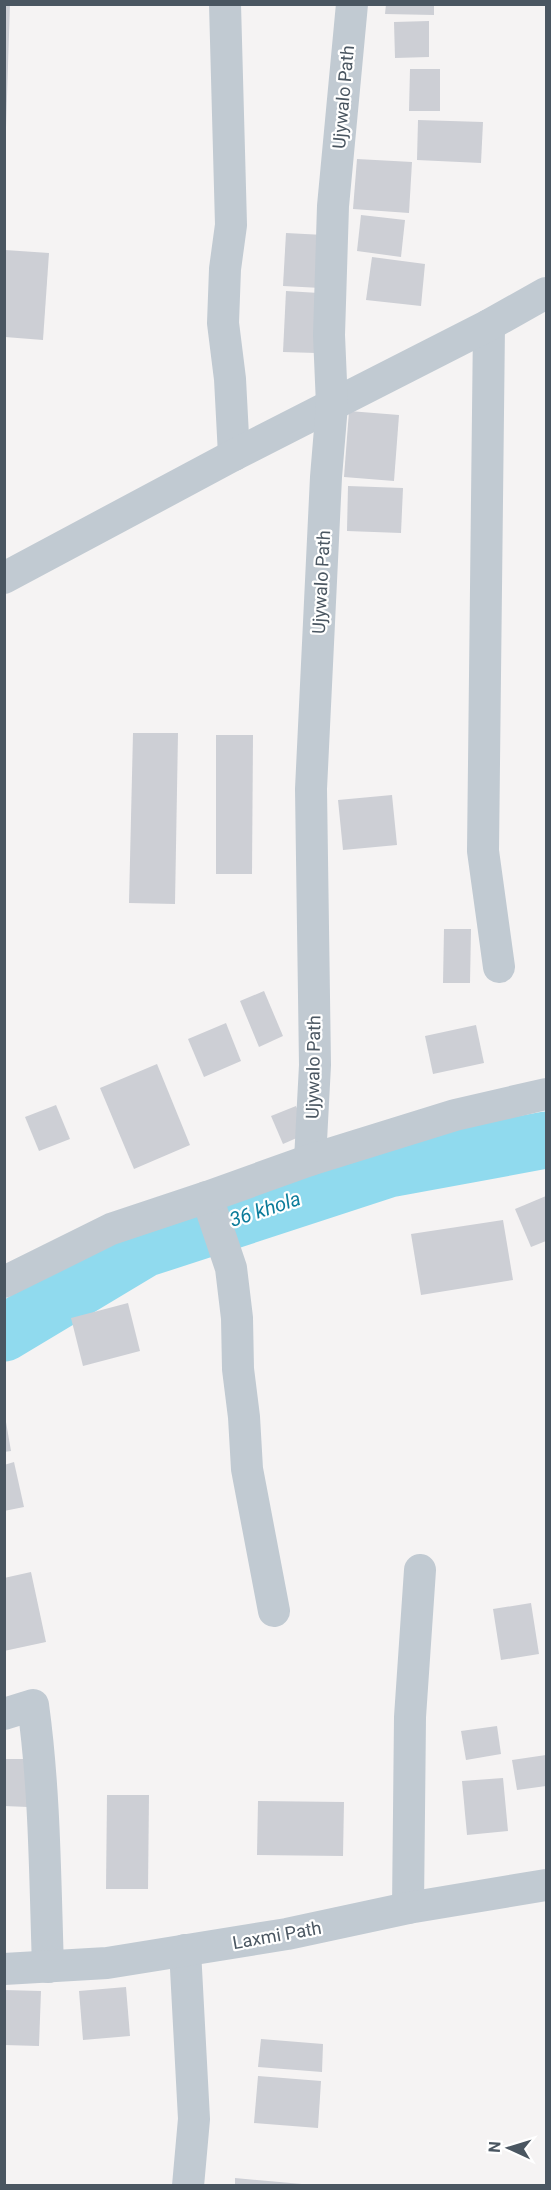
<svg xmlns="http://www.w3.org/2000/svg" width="551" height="2190" font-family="Roboto,sans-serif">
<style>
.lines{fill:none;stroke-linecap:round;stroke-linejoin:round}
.river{stroke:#90daee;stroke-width:57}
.building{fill:#cdcfd5}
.minor{stroke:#c1cad2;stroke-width:32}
.labels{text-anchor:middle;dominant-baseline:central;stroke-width:4.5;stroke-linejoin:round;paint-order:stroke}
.street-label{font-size:18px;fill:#4a5661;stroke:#fff}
.water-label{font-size:20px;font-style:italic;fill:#0c7c9b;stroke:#fff}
</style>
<rect width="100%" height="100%" fill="#f5f3f3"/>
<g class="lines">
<!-- river -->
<path class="river" d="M4,1333L144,1249L389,1169L546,1140"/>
</g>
<!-- building -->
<g class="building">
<path d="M4,4H10L6,127H4Z"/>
<path d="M386,4H434V15L385,14Z"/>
<path d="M429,21V57L395,58L394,22Z"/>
<path d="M410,69H440V111H409Z"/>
<path d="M418,120L483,122L481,163L417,160Z"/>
<path d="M357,159L412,162L409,213L353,209Z"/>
<path d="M361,215L405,220L401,257L357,251Z"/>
<path d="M286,233L324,235L321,288L283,286Z"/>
<path d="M5,250L49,253L43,340L5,337Z"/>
<path d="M372,257L425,264L421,306L366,300Z"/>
<path d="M286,291L319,293L316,353L283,352Z"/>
<path d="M349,411L399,415L394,481L344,477Z"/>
<path d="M348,486L403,488L401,533L347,531Z"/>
<path d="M133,733H178L175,904L129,903Z"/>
<path d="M216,735H253L252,874H216Z"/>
<path d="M392,795L397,845L343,850L338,800Z"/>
<path d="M444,929H471L470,983H443Z"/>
<path d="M264,991L283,1036L259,1047L240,1001Z"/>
<path d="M226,1023L241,1061L204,1077L188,1039Z"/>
<path d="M476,1025L484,1063L433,1074L425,1036Z"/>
<path d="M157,1064L190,1145L134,1169L100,1088Z"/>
<path d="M56,1105L70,1139L39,1151L25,1117Z"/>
<path d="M296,1106L308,1133L283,1144L271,1116Z"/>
<path d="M546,1196V1241L531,1247L515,1209Z"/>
<path d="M503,1220L513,1280L421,1295L411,1234Z"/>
<path d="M128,1303L140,1351L83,1366L71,1318Z"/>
<path d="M6,1422L11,1451L4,1452V1423Z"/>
<path d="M14,1462L24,1507L4,1511V1465Z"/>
<path d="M31,1572L46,1642L4,1651V1578Z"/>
<path d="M531,1603L539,1654L501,1660L493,1609Z"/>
<path d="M497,1726L501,1754L466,1760L461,1731Z"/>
<path d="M546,1755V1786L517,1790L512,1760Z"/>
<path d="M4,1759H28V1807L4,1806Z"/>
<path d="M503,1778L508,1831L467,1835L462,1781Z"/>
<path d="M107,1795H149L148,1889H106Z"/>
<path d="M258,1801L344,1802L343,1856L257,1855Z"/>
<path d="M126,1987L130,2036L83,2040L79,1991Z"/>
<path d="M4,1990L41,1991L39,2046L4,2045Z"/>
<path d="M261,2039L323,2044L322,2072L258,2067Z"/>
<path d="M258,2076L321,2081L318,2128L254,2123Z"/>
<path d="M235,2178L302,2184V2186H235Z"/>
</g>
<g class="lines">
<!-- minor -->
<g class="minor">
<path d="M225,4L231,225L225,269L223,323L230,379L234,455"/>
<path d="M489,325L483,851L499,967"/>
<path d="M4,578L234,455L489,325L546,293"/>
<path d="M310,1160L315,1065L311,789L326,477L332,405L329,335L333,206L352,4"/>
<path d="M207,1197L231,1268L237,1318L238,1369L244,1417L247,1469L274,1611"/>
<path d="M4,1282L111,1229L207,1197L310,1160L455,1115L546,1094"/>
<path d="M4,1714L33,1705C45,1792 45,1880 48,1967"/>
<path d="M408,1908L410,1717L420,1570"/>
<path d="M185,1950L194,2119L188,2186"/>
<path d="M4,1969L107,1963L287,1934L408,1908L546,1885"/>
</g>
</g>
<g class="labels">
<!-- street labels -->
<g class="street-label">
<text transform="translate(343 97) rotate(-85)">Ujywalo Path</text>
<text transform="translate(321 582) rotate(-87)">Ujywalo Path</text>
<text transform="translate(313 1067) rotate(-89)">Ujywalo Path</text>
<text transform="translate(277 1935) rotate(-10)">Laxmi Path</text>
</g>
<!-- water labels -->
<g class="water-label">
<text transform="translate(265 1209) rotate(-18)">36 khola</text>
</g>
</g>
<!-- border -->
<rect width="551" height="2190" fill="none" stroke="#4a5661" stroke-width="12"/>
<!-- north arrow -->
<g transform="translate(509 2148) rotate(274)" stroke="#ffffff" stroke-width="4.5" paint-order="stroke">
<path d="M0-4.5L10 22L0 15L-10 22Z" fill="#4a5661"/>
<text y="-9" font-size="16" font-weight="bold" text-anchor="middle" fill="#4a5661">N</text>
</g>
</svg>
